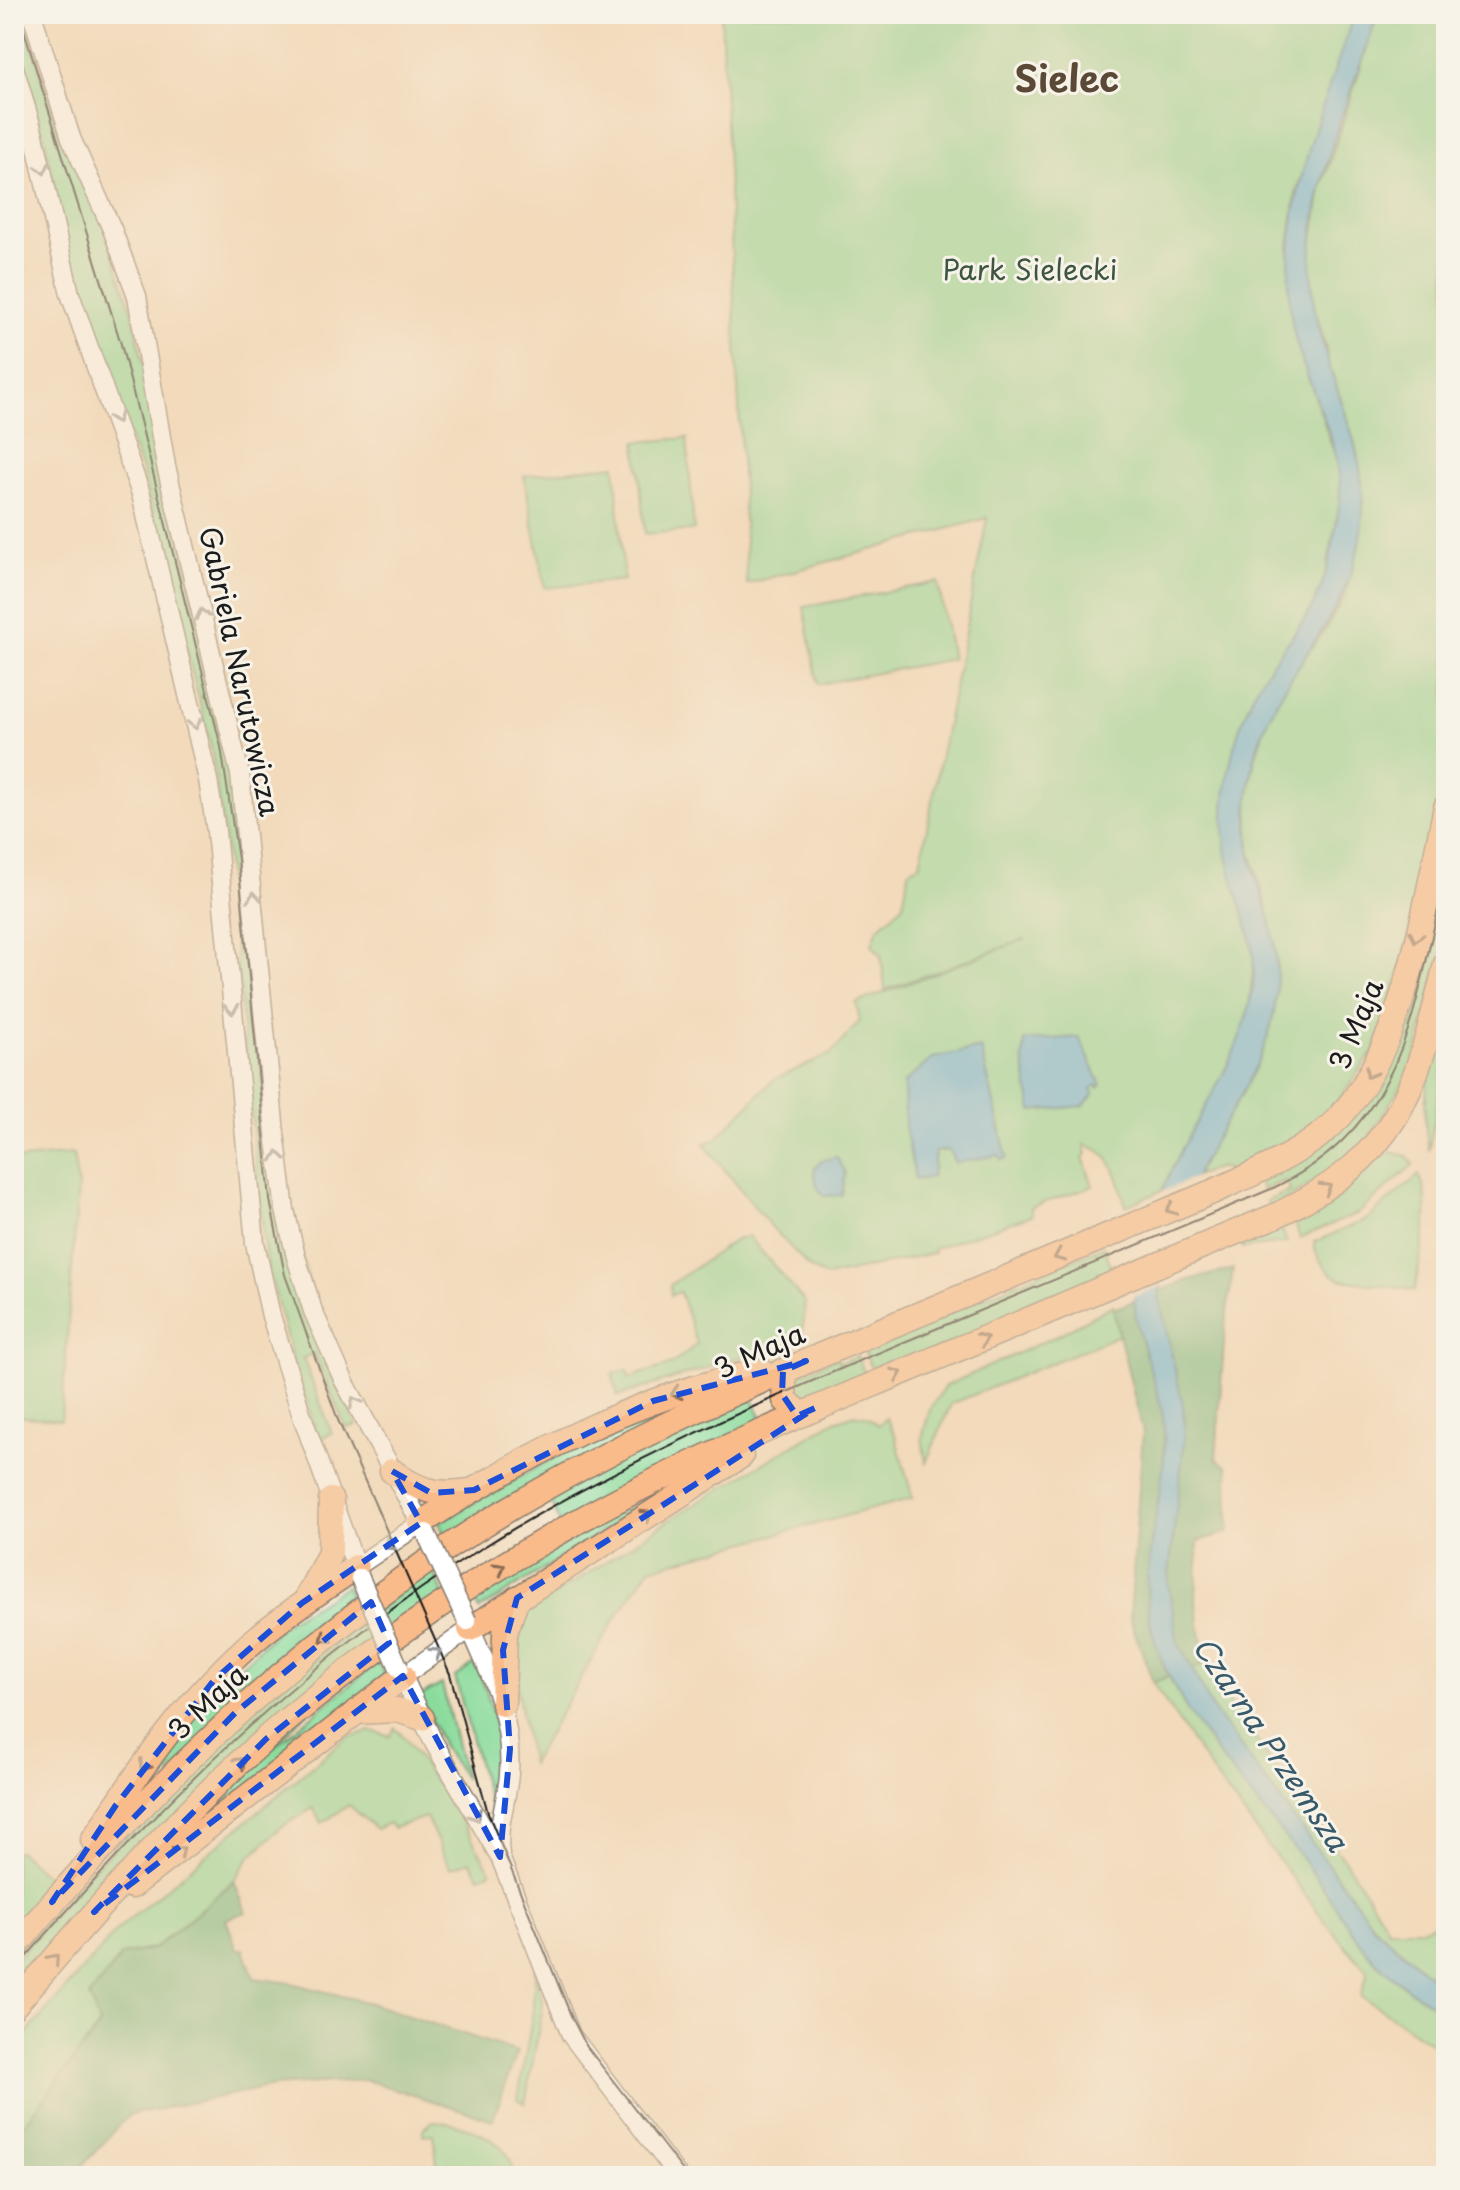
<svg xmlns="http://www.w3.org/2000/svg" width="1460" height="2190" font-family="'Playpen Sans',sans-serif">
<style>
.green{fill:#8adb9c;stroke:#537c5c;stroke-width:2}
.forest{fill:#6fbb84;stroke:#466c50;stroke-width:2}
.water{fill:#61b5dd;stroke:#3e687c;stroke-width:2}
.pier{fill:#f2dabb}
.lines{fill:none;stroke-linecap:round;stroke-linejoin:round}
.minor-casing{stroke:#877b6c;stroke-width:21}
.major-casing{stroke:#877b6c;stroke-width:27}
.minor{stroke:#fff;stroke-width:18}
.major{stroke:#fabb8b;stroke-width:24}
.tram{stroke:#1c1c1c;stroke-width:2}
.minor-bridge-casing{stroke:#877b6c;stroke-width:21;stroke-linecap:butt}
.minor-bridge{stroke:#fff;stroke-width:18}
.oneway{stroke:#999}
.oneway2{stroke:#8b6c54}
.marked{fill:none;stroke:#1d4ed8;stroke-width:6;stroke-dasharray:16 10;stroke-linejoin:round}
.labels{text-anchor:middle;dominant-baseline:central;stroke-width:6;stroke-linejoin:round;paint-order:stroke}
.park-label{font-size:28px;fill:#3d5542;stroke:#f7f3e8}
.street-label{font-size:28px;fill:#1c1c1c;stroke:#f7f3e8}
.water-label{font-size:30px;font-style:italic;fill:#385969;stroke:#f7f3e8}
.district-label{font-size:36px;font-weight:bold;fill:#5a4936;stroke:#f7f3e8}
</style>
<rect width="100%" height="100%" fill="#f7f3e8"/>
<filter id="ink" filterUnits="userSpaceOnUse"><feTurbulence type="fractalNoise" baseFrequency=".0125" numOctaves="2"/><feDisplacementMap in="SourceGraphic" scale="16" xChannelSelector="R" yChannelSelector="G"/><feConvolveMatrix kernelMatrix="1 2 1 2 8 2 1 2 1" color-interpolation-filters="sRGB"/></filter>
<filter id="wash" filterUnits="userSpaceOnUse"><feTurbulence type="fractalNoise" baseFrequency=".006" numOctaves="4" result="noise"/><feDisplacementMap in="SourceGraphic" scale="32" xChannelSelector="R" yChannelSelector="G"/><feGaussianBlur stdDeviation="1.8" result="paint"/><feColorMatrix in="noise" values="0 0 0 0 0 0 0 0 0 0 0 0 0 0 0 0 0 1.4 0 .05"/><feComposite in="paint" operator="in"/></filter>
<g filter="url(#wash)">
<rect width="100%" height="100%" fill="#f2dabb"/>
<!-- green -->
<g class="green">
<path d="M14,14H23L56,123L103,224L132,310L230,770L265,1107L332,1376L357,1425L346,1428L314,1353L303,1358L332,1433L319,1440L291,1355L265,1255L225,841L211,748L142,471L85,320L72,276L46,145L14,35Z"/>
<path d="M721,14H1354L1296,193L1289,247L1293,329L1341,474L1340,505L1325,578L1311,610L1265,674L1244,718L1224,809L1229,864L1255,949L1248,1016L1232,1061L1163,1190L1126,1206C1118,1180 1115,1152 1085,1145L1087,1154L1083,1157L1093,1186L1031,1207L1032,1215L933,1249L934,1253L827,1277L811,1269L767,1222L704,1144L716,1139L773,1080L831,1054L860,1021L856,1003L1026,939L885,990L881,956L872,944L878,928L903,905L909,870L920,864L987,518L747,584Z"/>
<path d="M1378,14H1446V772L1400,971L1375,1049L1323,1122L1236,1174L1220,1167L1195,1176L1207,1155L1277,967L1270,919L1250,849L1248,798L1255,758L1267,721L1291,676L1326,628L1345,594L1359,546L1325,344L1314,306L1310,258L1321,189Z"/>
<path d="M687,438L694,530L645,534L636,442Z"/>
<path d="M615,465L624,580L545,588L524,476Z"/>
<path d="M938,582L952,659L818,684L804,607Z"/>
<path d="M1446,844V935L1412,1069L1357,1156L1271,1209L1267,1201L1290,1191L1286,1180L1263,1190L1259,1181L1351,1116Z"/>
<path d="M1446,1001V1054L1429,1151C1418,1099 1433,1052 1446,1001Z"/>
<path d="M1391,1152L1407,1156L1414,1164L1359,1213L1300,1238L1294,1221L1281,1227L1287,1243L1242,1248L1239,1240Z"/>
<path d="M73,1154L78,1186L61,1420L14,1416V1160Z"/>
<path d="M1419,1175C1436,1206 1419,1257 1415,1290L1342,1280C1329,1275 1314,1257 1314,1242L1366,1220Z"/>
<path d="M749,1237L805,1302L802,1338L618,1396L612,1374L627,1370L629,1378L672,1364L697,1344L680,1292L671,1295L670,1285L738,1238Z"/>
<path d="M1104,1246L1113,1273L891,1369L888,1362L872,1369L863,1349Z"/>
<path d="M1113,1305L1120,1335L951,1404L926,1463L922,1438L930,1409L945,1386L1056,1336Z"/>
<path d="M857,1356L866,1376L799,1403L790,1379L837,1357L840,1363Z"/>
<path d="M744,1379L446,1538L439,1522L595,1435Z"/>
<path d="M752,1398L763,1420L560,1523L548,1496L602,1466Z"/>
<path d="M855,1414L868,1417L878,1425L886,1418L895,1435L913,1498L650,1568L613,1622L531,1764C522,1715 505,1661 527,1613L677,1515L832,1422Z"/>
<path d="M701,1468L479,1610L472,1595Z"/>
<path d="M432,1568L444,1596L394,1629L14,1994V1961L90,1872L260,1703Z"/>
<path d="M346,1586L354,1605L103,1835L198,1709L285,1623Z"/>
<path d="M378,1662L385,1676L155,1860L232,1781Z"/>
<path d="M475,1663C502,1724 500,1752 493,1817L455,1677Z"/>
<path d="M1205,1664C1261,1756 1335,1835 1388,1929H1421L1446,1920V2053L1361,1996L1368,1972L1335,1934L1215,1776L1154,1685L1153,1682Z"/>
<path d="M442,1684L465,1779L443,1746L420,1696Z"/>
<path d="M395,1728L405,1738L461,1819L491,1872L479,1876L470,1861L450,1868L426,1817L393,1828L389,1823L376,1829L349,1805L322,1823L313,1808L281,1827L249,1858L234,1881L155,1948L122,1956L100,2025L14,2138V2048L119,1928L347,1737L371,1731L390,1736Z"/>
<path d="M19,1851L51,1880L14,1924V1853Z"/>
<path d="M535,1967L543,2005L525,2104L518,2099L533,2011Z"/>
<path d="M432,2121C460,2121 517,2142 513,2176H438L434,2134L423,2135V2129Z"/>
</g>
<!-- forest -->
<g class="forest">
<path d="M1233,1269L1225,1327L1216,1459L1228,1467L1229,1532L1198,1541L1196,1602L1205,1664L1153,1682L1130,1619L1143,1432L1113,1309L1188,1280Z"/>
<path d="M234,1881L246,1912L226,1919L237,1949H244L254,1978L291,1983L370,2003L517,2052L493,2120L366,2080L273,2086L129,2115L73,2176H14V2138L100,2025L89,1996L122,1955L155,1948Z"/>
</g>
<!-- water -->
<g class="water">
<path d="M1354,14H1378C1348,105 1299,206 1314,304C1327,391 1379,453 1358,549C1341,629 1271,681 1254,761C1248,789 1246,820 1250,849C1253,874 1264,897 1270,921C1279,957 1280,1000 1268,1036C1252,1085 1219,1128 1196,1175C1178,1213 1165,1256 1159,1298L1183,1405L1185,1435L1168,1582L1178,1643L1213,1709L1376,1929L1446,1989V2013C1418,1997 1389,1977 1368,1953C1347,1928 1332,1898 1312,1872C1259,1799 1162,1707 1149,1615C1140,1550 1171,1484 1163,1418C1158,1379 1130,1328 1135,1290C1140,1253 1153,1209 1169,1175C1198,1111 1243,1058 1253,986C1259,943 1240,909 1230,869C1221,834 1223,795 1231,760C1238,729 1250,696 1268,669C1282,648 1301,629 1312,607C1328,578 1333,544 1338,512C1350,445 1302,387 1292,322C1276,214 1321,114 1354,14Z"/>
<path d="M1079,1037L1101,1085L1099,1088L1095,1085L1091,1090L1094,1094L1083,1106L1032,1111L1023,1059L1025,1041Z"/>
<path d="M981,1048L1007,1158L1001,1160L999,1155L955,1163L949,1150L935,1152L932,1177L915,1180L905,1126L904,1083L933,1058Z"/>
<path d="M837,1157L845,1173L842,1195L824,1196L817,1187L814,1169L821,1161Z"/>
</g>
<!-- pier -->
<path class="pier" d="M1200,1175L1176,1236L1165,1284L1130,1298L1142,1242L1157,1194Z"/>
</g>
<g filter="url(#ink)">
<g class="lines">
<!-- minor casing -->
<g class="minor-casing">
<g id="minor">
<path d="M32,14L71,138L112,229L137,296L166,466L240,774L275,1133L285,1210L296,1257L313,1311L344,1381L426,1533"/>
<path d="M14,67L34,135L70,294L141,494L208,780L216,831L255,1243L271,1316L302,1416L360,1578"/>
<path d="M356,1567L421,1523"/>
<path d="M467,1621C490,1675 513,1714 509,1774C507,1801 496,1827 500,1854"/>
<path d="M399,1668L433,1741L500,1857L571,2035L678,2176"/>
<path d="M403,1676L470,1629"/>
</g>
</g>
<!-- major casing -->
<g class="major-casing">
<g id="major">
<path d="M783,1371L785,1400L801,1414"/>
<path d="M392,1471C416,1490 437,1496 468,1491"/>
<path d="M421,1523C525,1455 638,1396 761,1371"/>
<path d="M308,1595L330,1553L331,1500"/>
<path d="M470,1629L741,1456"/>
<path d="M503,1704L505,1633L517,1598"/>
<path d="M356,1712L397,1710L422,1718"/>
<path d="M93,1840C139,1770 191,1694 256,1639C287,1613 322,1590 356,1567"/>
<path d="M132,1886L403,1676"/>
<path d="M14,1948C143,1795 286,1655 453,1544C602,1446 768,1376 932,1309C1025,1271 1118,1231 1212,1192C1248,1176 1287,1160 1319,1136C1404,1071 1424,906 1446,807"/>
<path d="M14,2006C99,1906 186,1806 286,1721C369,1652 460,1589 554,1535C678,1462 814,1410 946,1354C1056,1309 1165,1261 1275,1216C1403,1153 1414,1093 1446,964"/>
</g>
</g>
<!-- minor -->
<use href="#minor" class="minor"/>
<!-- major -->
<use href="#major" class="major"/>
<!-- tram -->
<g class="tram">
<path d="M19,14L121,344L221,747L238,859L270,1200L285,1275L338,1420L450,1674L488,1813L572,2018L587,2047L687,2176"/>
<path d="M14,1971C152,1810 301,1662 482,1548C616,1464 763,1401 909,1340C1030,1290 1150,1240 1271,1189C1408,1124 1413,1008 1446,876"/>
</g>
<!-- minor-bridge casing -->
<g class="minor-bridge-casing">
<g id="minor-bridge">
<path d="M426,1533L467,1621"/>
<path d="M360,1578L399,1668"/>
</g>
</g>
<!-- minor-bridge -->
<use href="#minor-bridge" class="minor-bridge"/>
</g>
<!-- one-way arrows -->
<defs><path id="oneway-chevron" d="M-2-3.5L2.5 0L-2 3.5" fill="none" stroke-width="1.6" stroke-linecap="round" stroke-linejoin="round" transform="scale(2)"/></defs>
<g class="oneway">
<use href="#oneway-chevron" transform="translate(43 169) rotate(76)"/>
<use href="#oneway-chevron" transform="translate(116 418) rotate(70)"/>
<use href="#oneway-chevron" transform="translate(202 614) rotate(-103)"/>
<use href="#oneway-chevron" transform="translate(195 724) rotate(77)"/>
<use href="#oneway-chevron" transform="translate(254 897) rotate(-95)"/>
<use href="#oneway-chevron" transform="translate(232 1009) rotate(85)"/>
<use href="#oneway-chevron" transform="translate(278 1156) rotate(-98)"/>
<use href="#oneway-chevron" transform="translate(355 1402) rotate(-118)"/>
<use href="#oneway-chevron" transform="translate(388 1545) rotate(146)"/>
<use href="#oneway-chevron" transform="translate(436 1653) rotate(-34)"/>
<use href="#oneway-chevron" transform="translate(476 1816) rotate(60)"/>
</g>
<g class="oneway2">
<use href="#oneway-chevron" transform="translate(1416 937) rotate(103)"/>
<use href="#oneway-chevron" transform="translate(1370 1073) rotate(120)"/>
<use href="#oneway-chevron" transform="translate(1326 1188) rotate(-32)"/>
<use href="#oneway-chevron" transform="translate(1171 1209) rotate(158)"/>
<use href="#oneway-chevron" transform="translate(1059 1256) rotate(157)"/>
<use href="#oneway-chevron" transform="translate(983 1339) rotate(-23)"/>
<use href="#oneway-chevron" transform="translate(897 1374) rotate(-22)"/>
<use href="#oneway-chevron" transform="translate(676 1393) rotate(162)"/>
<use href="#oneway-chevron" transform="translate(647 1515) rotate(-33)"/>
<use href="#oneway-chevron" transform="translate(500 1568) rotate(-32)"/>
<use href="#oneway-chevron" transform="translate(325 1638) rotate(142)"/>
<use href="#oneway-chevron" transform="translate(241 1762) rotate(-43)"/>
<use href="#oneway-chevron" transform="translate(144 1766) rotate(127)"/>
<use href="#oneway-chevron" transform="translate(180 1851) rotate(-40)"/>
<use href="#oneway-chevron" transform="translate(54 1959) rotate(-49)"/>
</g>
</g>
<!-- marked area -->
<path d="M0 0H1460V2190H0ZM806,1361L783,1371L782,1394L797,1416L815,1408L517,1598L503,1650L510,1749L500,1857L403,1676L94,1912L266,1739L389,1643L371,1602L236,1712L52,1902L116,1805L215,1679L302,1603L421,1523L392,1471L431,1493L474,1490L653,1401Z" fill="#f2dabb" fill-opacity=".55" fill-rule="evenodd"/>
<path class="marked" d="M806,1361L783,1371L782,1394L797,1416L815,1408L517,1598L503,1650L510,1749L500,1857L403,1676L94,1912L266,1739L389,1643L371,1602L236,1712L52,1902L116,1805L215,1679L302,1603L421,1523L392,1471L431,1493L474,1490L653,1401Z"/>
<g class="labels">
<!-- park labels -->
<g class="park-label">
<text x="1030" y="268">Park Sielecki</text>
</g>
<!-- street labels -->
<g class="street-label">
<text transform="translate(241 671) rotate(78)">Gabriela Narutowicza</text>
<text transform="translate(1355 1024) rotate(-67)">3 Maja</text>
<text transform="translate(759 1350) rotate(-24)">3 Maja</text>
<text transform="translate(207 1701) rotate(-43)">3 Maja</text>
</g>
<!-- water labels -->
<g class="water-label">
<text transform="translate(1272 1743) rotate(56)">Czarna Przemsza</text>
</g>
<!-- district labels -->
<g class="district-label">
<text x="1067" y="77">Sielec</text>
</g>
</g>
<!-- margin -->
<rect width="1460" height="2190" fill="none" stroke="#f7f3e8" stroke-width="48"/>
</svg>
